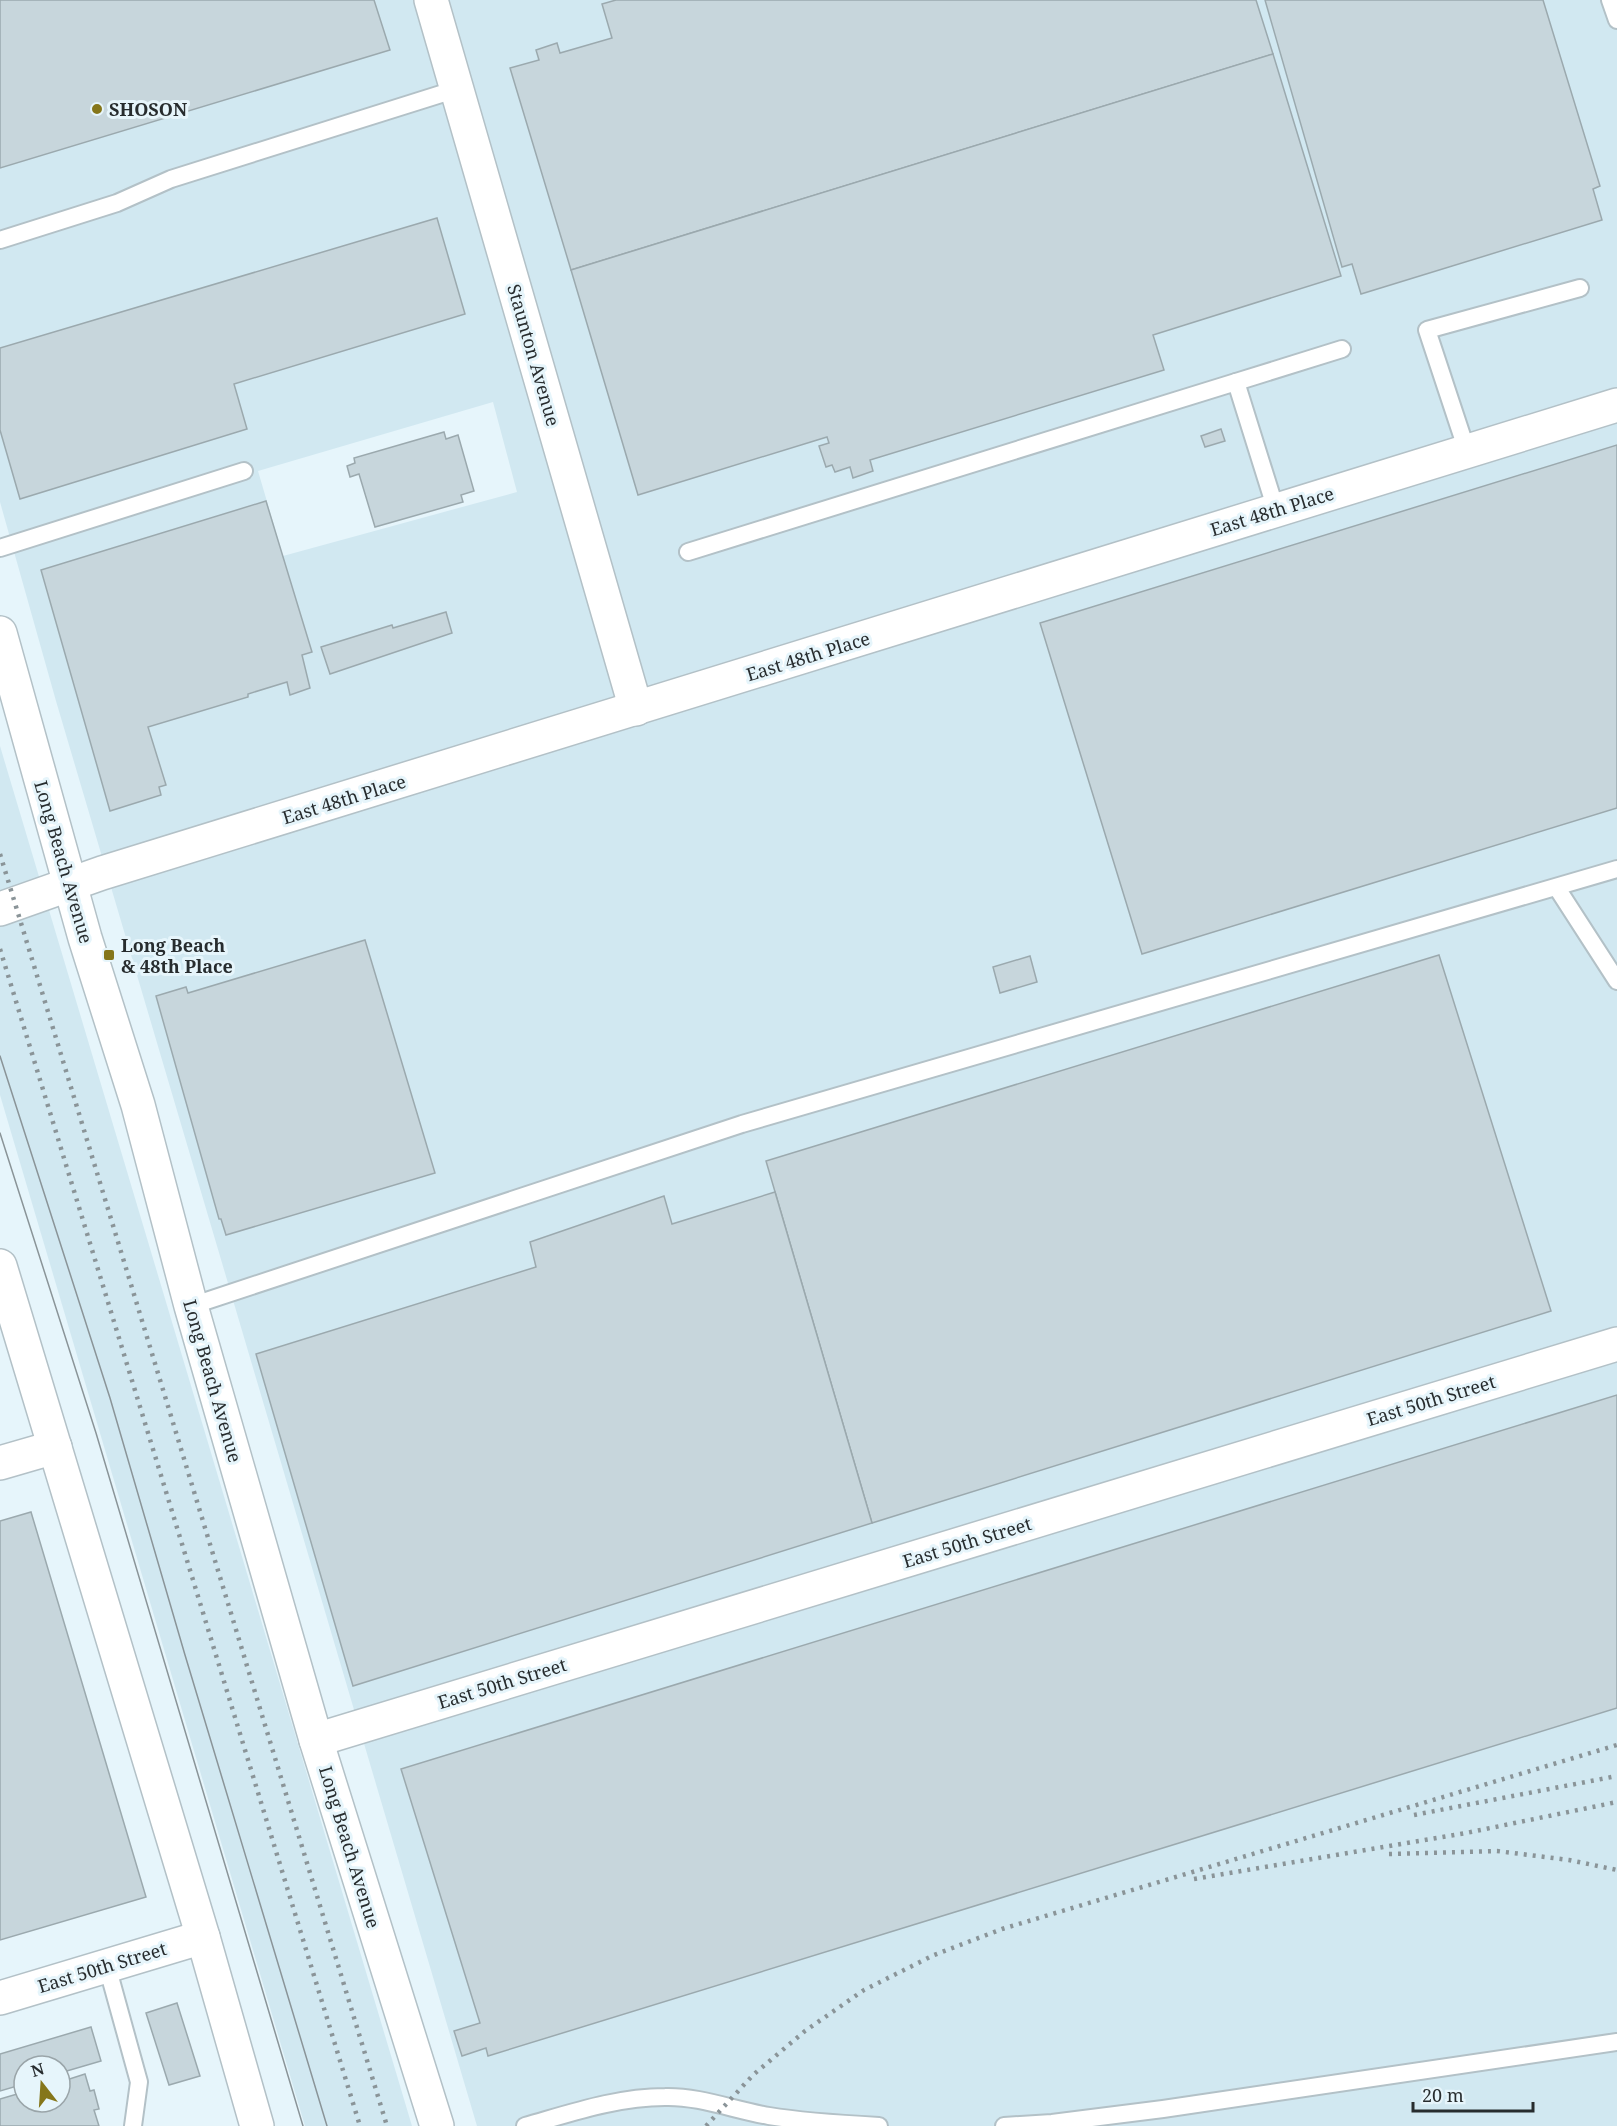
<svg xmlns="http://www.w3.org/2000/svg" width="1617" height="2126" font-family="'Noto Serif',serif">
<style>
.built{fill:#d1e8f1;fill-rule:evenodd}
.building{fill:#c7d6dc;stroke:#9ba9ae;stroke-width:1.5}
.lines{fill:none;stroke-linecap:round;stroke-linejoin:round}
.lane-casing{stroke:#b3c1c7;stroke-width:20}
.street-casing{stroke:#b3c1c7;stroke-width:36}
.secondary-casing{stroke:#b3c1c7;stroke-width:36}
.lane{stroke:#fff;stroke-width:16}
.street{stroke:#fff;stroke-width:33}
.secondary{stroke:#fff;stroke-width:33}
.tram{stroke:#8a9498;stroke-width:1.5}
.rail{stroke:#8a9498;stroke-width:4.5;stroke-dasharray:3 6;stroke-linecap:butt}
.poi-dot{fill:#85761a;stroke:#e6f5fb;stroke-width:2}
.labels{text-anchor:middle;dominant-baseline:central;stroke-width:6;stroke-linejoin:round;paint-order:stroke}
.poi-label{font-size:18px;font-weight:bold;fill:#272c2e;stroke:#e6f5fb;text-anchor:start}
.street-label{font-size:18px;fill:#272c2e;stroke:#e6f5fb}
</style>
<rect width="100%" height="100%" fill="#e6f5fb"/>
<!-- built -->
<g class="built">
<path d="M0,0H1617V2126H477L56,701L0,502ZM493,402L517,492L283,556L258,471Z"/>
<path d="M0,746L412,2126H305L0,1095Z"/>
</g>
<!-- building -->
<g class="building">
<path d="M0,0H374L390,50L0,168Z"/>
<path d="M616,0H1256L1273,54L571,270L510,68L539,60L536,50L557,43L560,53L612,38L602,4Z"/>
<path d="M1265,0H1543L1600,186L1593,189L1602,220L1361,294L1352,264L1342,267Z"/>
<path d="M1273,54L1341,276L1153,335L1164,370L870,460L873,471L853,478L850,467L835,472L832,465L826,467L819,446L829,443L827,437L638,495L571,270Z"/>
<path d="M437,218L465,314L234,384L247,429L20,499L0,430V348Z"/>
<path d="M1221,429L1225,441L1205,447L1201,436Z"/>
<path d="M444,432L446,439L458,435L474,491L461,495L463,502L375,527L359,474L350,477L347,466L355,463L354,458Z"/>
<path d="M1617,445V808L1142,954L1040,623Z"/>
<path d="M266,501L312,652L302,655L310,688L290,695L287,682L248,694V697L148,727L166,785L159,787L161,795L110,811L41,570Z"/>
<path d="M446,612L452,633L330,674L321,647L392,625L393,628Z"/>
<path d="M365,940L435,1173L226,1235L221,1219H219L156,996L186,987L188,993Z"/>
<path d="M1439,955L1551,1311L872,1523L766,1161Z"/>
<path d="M1030,956L1037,982L1000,993L993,967Z"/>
<path d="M775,1192L872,1523L353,1686L256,1354L536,1267L530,1242L664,1196L672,1224Z"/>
<path d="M1617,1395V1708L488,2056L486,2048L462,2056L454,2031L480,2023L401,1769Z"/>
<path d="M31,1512L146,1897L0,1940V1521Z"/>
<path d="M177,2003L200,2076L169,2085L146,2013Z"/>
<path d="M91,2027L101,2061L60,2073V2066H24V2084L0,2091V2054Z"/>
<path d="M85,2074L90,2091L94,2090L99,2109L94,2110L99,2126H0V2099L24,2092V2102H60V2082Z"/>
</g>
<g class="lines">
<!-- lane casing -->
<g class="lane-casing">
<g id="lane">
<path d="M1610,0L1617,20"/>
<path d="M0,240L117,203L171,179L457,89"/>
<path d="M1236,382L1342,349"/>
<path d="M1467,451L1427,330L1580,288"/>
<path d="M0,548L244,471"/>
<path d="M688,552L1236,382L1276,510"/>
<path d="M1557,888L1617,981"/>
<path d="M191,1306L742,1124L1617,869"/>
<path d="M107,1966L139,2082L133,2126"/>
<path d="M525,2126C571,2113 617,2097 665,2097C699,2096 734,2110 769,2116C805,2122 842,2124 879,2126"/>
<path d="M1004,2126L1052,2123L1163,2109L1617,2042"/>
</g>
</g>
<!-- street casing -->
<g class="street-casing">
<g id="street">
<path d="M431,0L636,709"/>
<path d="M0,909L102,873L1617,405"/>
<path d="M0,1463L55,1447"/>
<path d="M316,1740L1617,1344"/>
<path d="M0,1998L203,1937"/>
</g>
</g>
<!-- secondary casing -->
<g class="secondary-casing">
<g id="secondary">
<path d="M0,633L85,938L138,1105L191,1306L316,1740L437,2126"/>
<path d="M0,1266L203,1937L257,2126"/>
</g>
</g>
<!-- lane -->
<use href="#lane" class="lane"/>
<!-- street -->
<use href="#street" class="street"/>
<!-- secondary -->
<use href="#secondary" class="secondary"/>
<!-- tram -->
<g class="tram">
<path d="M0,1056L110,1398L185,1655L327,2126"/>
<path d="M0,1133L96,1433L303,2126"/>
</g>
<!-- rail -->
<g class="rail">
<path d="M0,854L387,2126"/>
<path d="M0,949L360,2126"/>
<path d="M1414,1815L1617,1776"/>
<path d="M1389,1854L1497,1851L1569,1860L1617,1870"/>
<path d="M1194,1879L1466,1833L1617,1802"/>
<path d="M706,2126L753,2075L805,2031L864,1990L934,1955L1002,1929L1617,1745"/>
</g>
</g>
<!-- markers -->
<g class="poi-dot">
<circle cx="97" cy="109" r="6"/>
<rect x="103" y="949" width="12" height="12" rx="3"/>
</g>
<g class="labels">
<!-- poi labels -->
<g class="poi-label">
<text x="109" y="109">SHOSON</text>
<text x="121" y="945">Long Beach<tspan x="121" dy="21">&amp; 48th Place</tspan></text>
</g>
<!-- street labels -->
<g class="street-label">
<text transform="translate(534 355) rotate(74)">Staunton Avenue</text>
<text transform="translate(1272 511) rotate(-17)">East 48th Place</text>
<text transform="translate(808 656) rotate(-17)">East 48th Place</text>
<text transform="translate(344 799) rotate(-17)">East 48th Place</text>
<text transform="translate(64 862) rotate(74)">Long Beach Avenue</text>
<text transform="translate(213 1381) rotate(74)">Long Beach Avenue</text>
<text transform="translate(1431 1400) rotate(-17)">East 50th Street</text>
<text transform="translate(967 1542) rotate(-17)">East 50th Street</text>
<text transform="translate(502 1683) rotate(-17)">East 50th Street</text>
<text transform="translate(350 1847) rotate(73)">Long Beach Avenue</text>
<text transform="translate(102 1967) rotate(-17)">East 50th Street</text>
</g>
</g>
<!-- north arrow -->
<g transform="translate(42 2084) rotate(343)"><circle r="28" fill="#e6f5fb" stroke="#9aa5a9" stroke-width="1.5"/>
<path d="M0-4.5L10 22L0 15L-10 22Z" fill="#85761a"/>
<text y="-9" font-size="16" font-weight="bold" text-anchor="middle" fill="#272c2e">N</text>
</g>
<!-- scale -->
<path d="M1413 2102v9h120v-9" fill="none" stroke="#272c2e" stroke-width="3"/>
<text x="1422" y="2102" font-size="18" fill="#272c2e" stroke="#e6f5fb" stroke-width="4.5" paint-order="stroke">20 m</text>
</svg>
